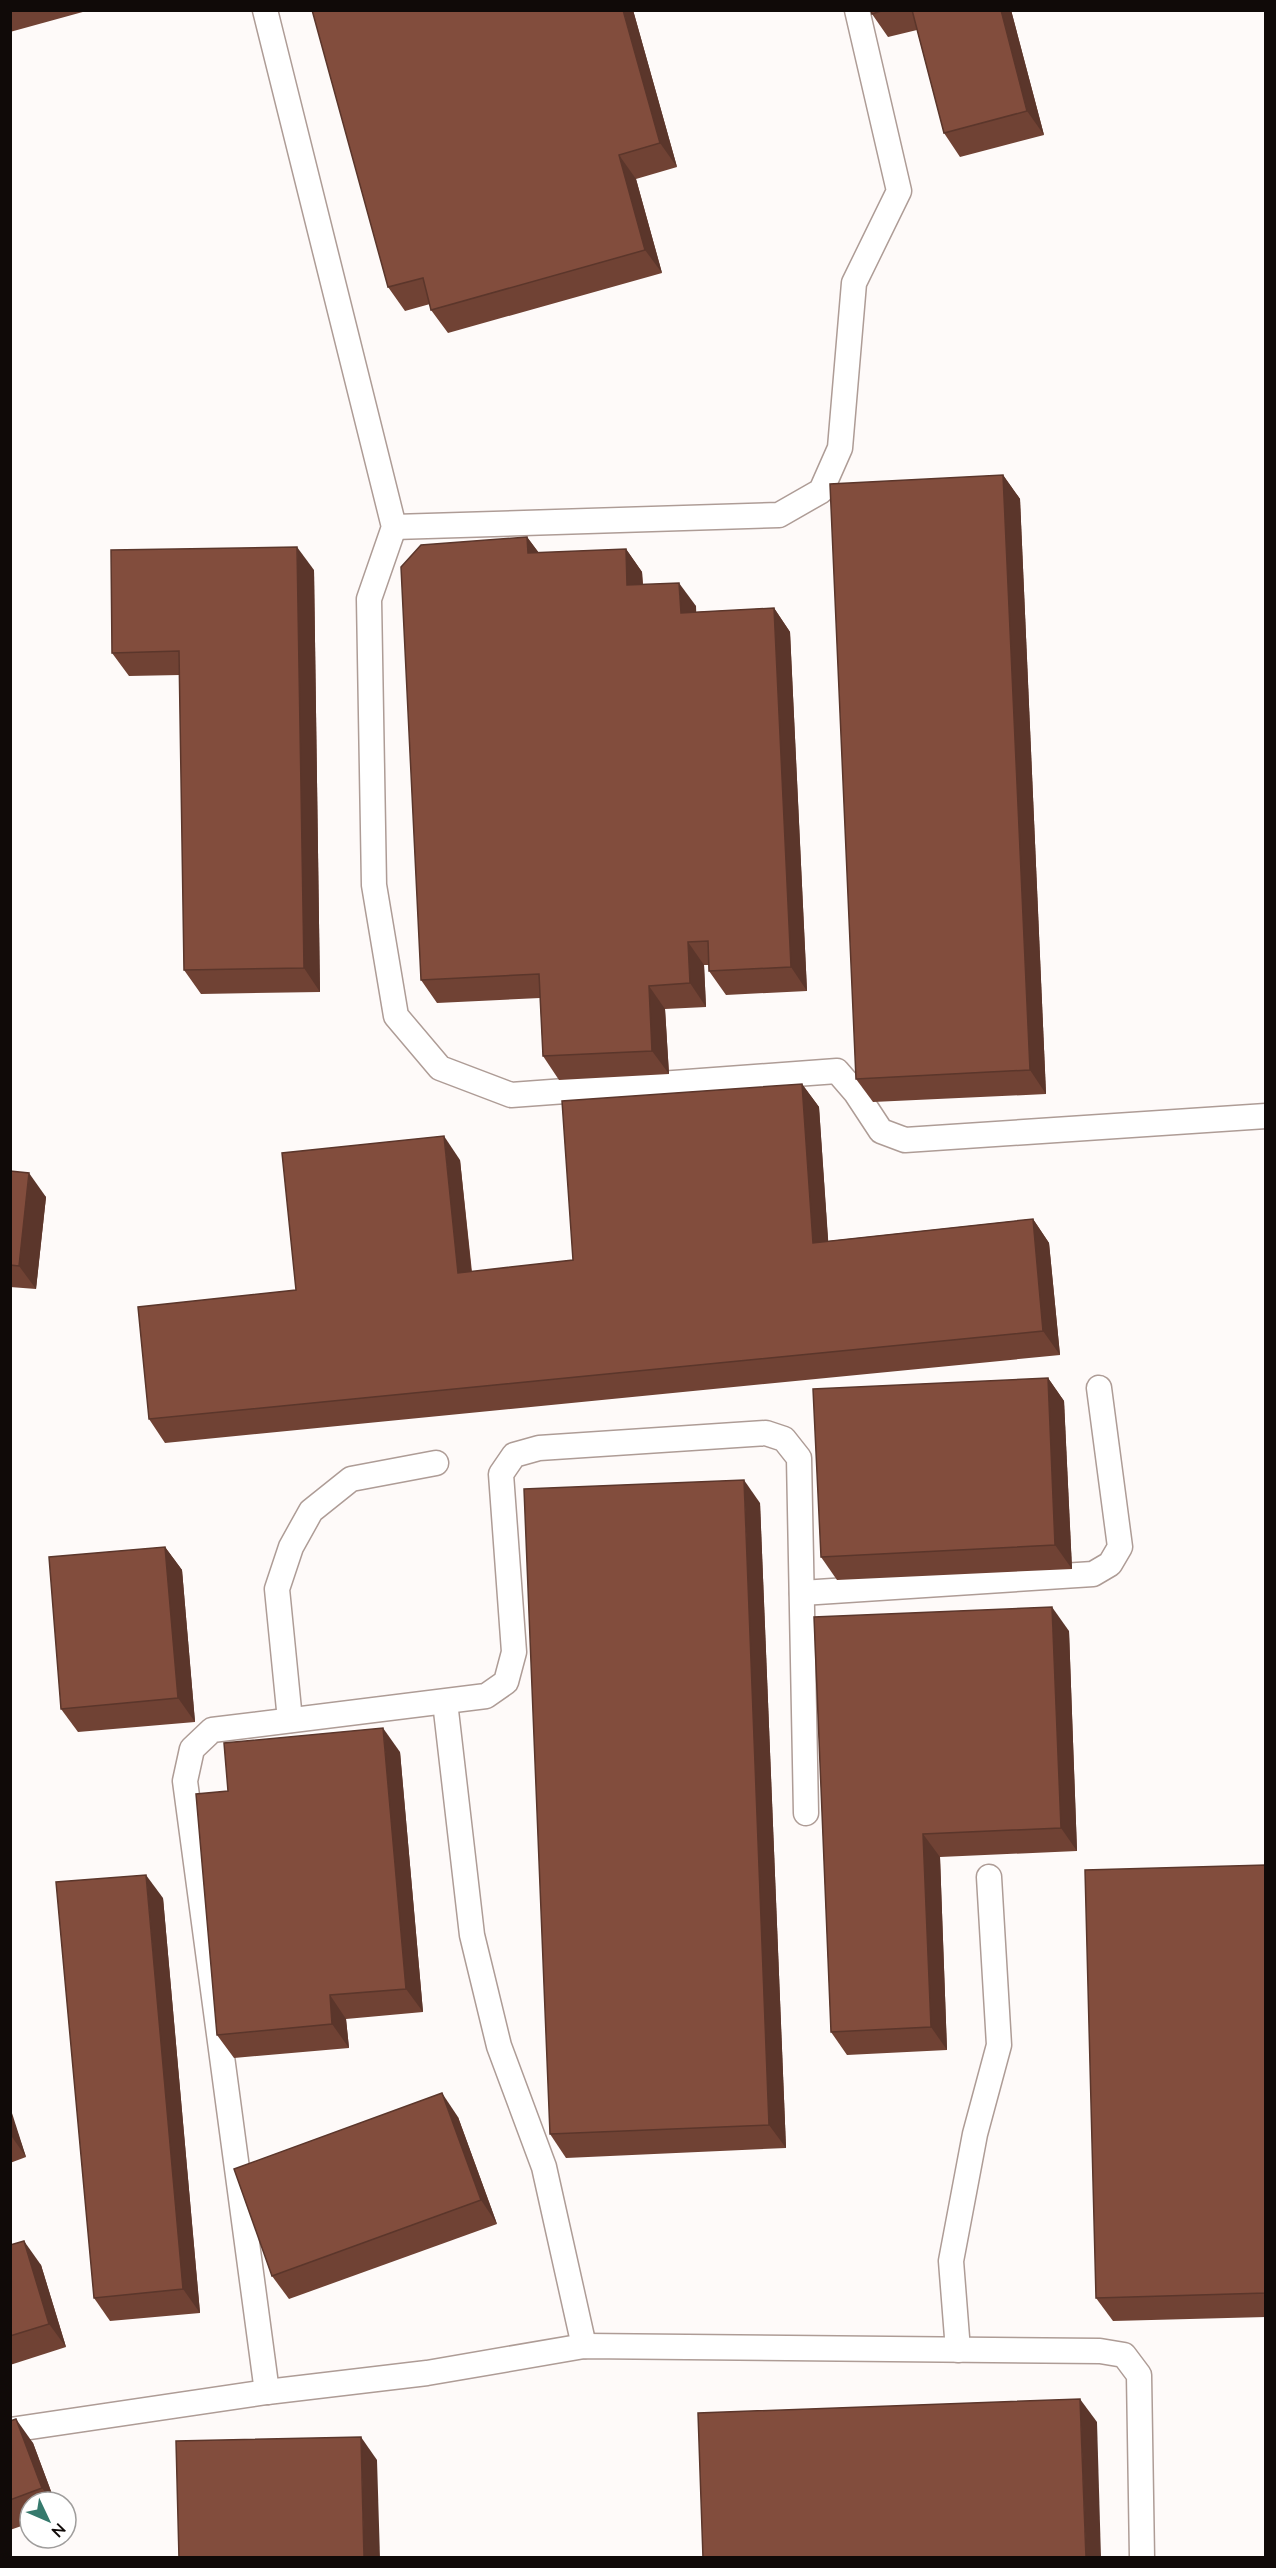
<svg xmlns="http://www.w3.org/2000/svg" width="1276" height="2568" font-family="Mulish,sans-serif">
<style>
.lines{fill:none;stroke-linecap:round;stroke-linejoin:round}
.service-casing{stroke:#ae9c96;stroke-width:27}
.service{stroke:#fff;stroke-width:24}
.wall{fill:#704234}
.shaded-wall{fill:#5b362b}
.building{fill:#824d3d;stroke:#5b362b;stroke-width:1.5}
</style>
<rect width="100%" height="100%" fill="#fefaf9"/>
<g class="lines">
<!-- service casing -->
<g class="service-casing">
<g id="service">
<path d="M265,10L394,527L369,599L374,885L396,1016L440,1068L511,1095L837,1071L856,1093L881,1131L905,1140L1266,1116"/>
<path d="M394,527L779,515L821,491L840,448L854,283L899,191L857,10"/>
<path d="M802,1593L1093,1574L1110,1564L1120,1547L1099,1388"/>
<path d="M445,1702L472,1935L499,2046L544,2167L584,2346"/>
<path d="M290,1720L277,1589L291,1547L311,1511L351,1479L436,1463"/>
<path d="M958,2350L951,2261L975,2134L999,2045L989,1877"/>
<path d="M267,2392L185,1781L192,1749L212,1730L486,1696L506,1682L514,1652L501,1474L514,1455L539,1448L766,1433L784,1439L799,1458L806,1813"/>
<path d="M10,2430L267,2392L427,2373L584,2346L1100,2351L1124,2355L1139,2375L1142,2558"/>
</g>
</g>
<!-- service -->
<use href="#service" class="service"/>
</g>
<!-- wall -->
<g class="wall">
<path d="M10,10H90L10,32Z"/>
<path d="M633,10L677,167L636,179L662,273L448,333L431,310L430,304L405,311L388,287Z"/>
<path d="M871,10H1011L1044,135L960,157L944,133L917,30L888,37L872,14Z"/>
<path d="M1003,475L1020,499L1046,1094L873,1102L856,1079Z"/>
<path d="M527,537L539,553L626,549L642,572L643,584L696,606V612L774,608L790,632L807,991L726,995L709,971V965H704L706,1007L665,1009L669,1074L559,1080L543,1056L540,998L437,1003L421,980Z"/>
<path d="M314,570L320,992L201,994L184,970L180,675L129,676L112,653Z"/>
<path d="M802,1084L819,1107L828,1241L1033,1219L1049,1243L1060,1355L165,1443L149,1419L296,1290L460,1160L472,1272L573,1260Z"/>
<path d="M10,1171L46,1197L36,1289L10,1287Z"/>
<path d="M1048,1378L1064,1401L1072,1569L837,1580L821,1557Z"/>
<path d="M760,1503L786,2148L566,2158L550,2134Z"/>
<path d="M165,1547L182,1570L195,1722L78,1732L61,1709Z"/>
<path d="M814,1617L1069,1631L1077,1851L940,1857L947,2050L847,2055L831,2032Z"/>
<path d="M400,1752L423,2012L346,2019L349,2048L234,2058L217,2035L228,1791Z"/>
<path d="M1266,1865V2317L1113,2321L1096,2298Z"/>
<path d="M163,1898L200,2313L110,2321L94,2298Z"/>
<path d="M10,2110L26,2157L10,2163Z"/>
<path d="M458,2117L497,2224L289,2299L272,2276Z"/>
<path d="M10,2245L41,2265L66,2347L10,2365Z"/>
<path d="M10,2421L33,2443L55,2502H30V2523L10,2530Z"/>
</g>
<!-- shaded-wall -->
<g class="shaded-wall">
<path d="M623,10H633L677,167L660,143Z"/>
<path d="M1001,10H1011L1044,135L1027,111Z"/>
<path d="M619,155L636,179L662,273L645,250Z"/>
<path d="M1003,475L1020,499L1046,1094L1030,1070Z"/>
<path d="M527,537L544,560L528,553Z"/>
<path d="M297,547L314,570L320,992L304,968Z"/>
<path d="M626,549L642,572L644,609L627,585Z"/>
<path d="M679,583L696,606L697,637L681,613Z"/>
<path d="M774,608L790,632L807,991L791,967Z"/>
<path d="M688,942L704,965L706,1007L690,983Z"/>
<path d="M649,986L665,1009L669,1074L652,1051Z"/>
<path d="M802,1084L819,1107L830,1267L813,1243Z"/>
<path d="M444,1136L460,1160L474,1297L458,1273Z"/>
<path d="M29,1173L46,1197L36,1289L19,1266Z"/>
<path d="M1033,1219L1049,1243L1060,1355L1043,1331Z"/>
<path d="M1048,1378L1064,1401L1072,1569L1055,1545Z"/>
<path d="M744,1480L760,1503L786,2148L769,2125Z"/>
<path d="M165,1547L182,1570L195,1722L178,1698Z"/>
<path d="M1052,1607L1069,1631L1077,1851L1061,1828Z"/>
<path d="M383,1728L400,1752L423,2012L406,1989Z"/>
<path d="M923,1834L940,1857L947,2050L931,2027Z"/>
<path d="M146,1875L163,1898L200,2313L183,2289Z"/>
<path d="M330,1995L346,2019L349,2048L332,2024Z"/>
<path d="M442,2093L458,2117L497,2224L481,2200Z"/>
<path d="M10,2110H11L26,2157L10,2134Z"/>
<path d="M24,2241L41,2265L66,2347L49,2324Z"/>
<path d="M1080,2399L1097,2422L1101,2558H1086Z"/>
<path d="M16,2419L33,2443L55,2502H52L42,2488Z"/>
<path d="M361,2437L377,2460L380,2558H364Z"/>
</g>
<!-- building -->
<g class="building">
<path d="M312,10H623L660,143L619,155L645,250L431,310L423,278L388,287Z"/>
<path d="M871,10H884L872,14Z"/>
<path d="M912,10H1001L1027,111L944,133Z"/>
<path d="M1003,475L1030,1070L856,1079L830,484Z"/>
<path d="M527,537L528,553L626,549L627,585L679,583L681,613L774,608L791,967L709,971L708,941L688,942L690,983L649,986L652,1051L543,1056L539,974L421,980L401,567L421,545Z"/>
<path d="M297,547L304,968L184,970L179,651L112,653L111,550Z"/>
<path d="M802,1084L813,1243L1033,1219L1043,1331L149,1419L138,1307L296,1290L282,1153L444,1136L458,1273L573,1260L562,1101Z"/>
<path d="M10,1171L29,1173L19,1266L10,1265Z"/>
<path d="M1048,1378L1055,1545L821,1557L813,1389Z"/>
<path d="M744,1480L769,2125L550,2134L524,1489Z"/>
<path d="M165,1547L178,1698L61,1709L49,1557Z"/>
<path d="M1052,1607L1061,1828L923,1834L931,2027L831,2032L814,1617Z"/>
<path d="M383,1728L406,1989L330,1995L332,2024L217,2035L196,1794L228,1791L224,1743Z"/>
<path d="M1266,1865V2293L1096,2298L1085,1870Z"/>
<path d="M146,1875L183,2289L94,2298L56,1882Z"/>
<path d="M442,2093L481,2200L272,2276L234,2169Z"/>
<path d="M24,2241L49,2324L10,2336V2245Z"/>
<path d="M1080,2399L1086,2558H703L698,2413Z"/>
<path d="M16,2419L42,2488L10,2500V2421Z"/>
<path d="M361,2437L364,2558H179L176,2441Z"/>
</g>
<!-- border -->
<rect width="1276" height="2568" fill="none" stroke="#100a08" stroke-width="24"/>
<!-- north arrow -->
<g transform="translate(48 2520) rotate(134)"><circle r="28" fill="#ffffff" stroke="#9f9d9c" stroke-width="1.5"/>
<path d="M0-4.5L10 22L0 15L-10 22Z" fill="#367a6d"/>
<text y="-9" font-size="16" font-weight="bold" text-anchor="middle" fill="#100a08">N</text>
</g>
</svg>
